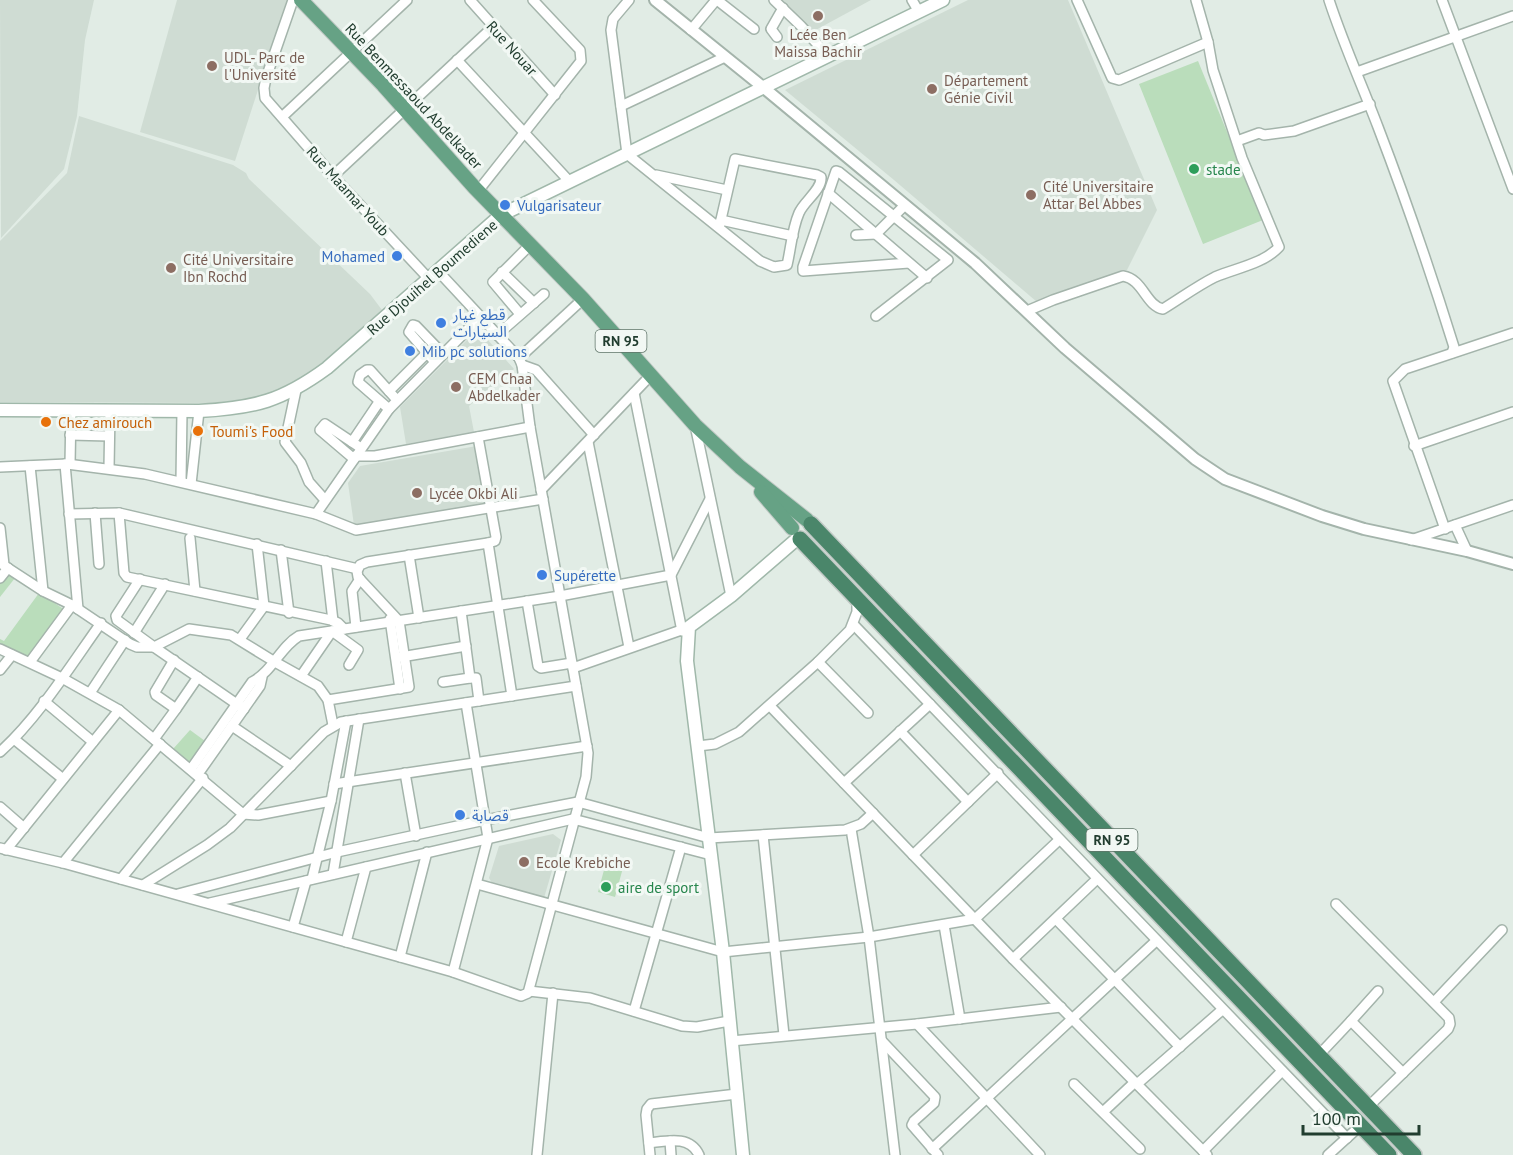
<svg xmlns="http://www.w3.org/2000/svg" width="1513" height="1155" font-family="'PT Sans','Noto Sans Arabic',sans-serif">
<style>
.built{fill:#cfdcd3}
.green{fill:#baddbb}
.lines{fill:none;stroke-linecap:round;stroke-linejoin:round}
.minor-casing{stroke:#a4b4ab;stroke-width:12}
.tertiary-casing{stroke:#a4b4ab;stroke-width:14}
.secondary-casing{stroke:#a0b8aa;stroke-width:15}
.primary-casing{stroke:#c1c9c5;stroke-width:16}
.trunk-casing{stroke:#c1c9c5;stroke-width:18}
.minor{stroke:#fff;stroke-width:9}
.tertiary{stroke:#fff;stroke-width:10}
.secondary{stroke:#fff;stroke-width:12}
.primary{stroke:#66a285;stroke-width:14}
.trunk{stroke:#4a866a;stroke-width:15}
.education-dot{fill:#8d6e63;stroke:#f2f8f4;stroke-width:2}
.leisure-dot{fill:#2e9e5b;stroke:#f2f8f4;stroke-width:2}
.shop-dot{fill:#3f7fe0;stroke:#f2f8f4;stroke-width:2}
.food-dot{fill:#e8710a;stroke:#f2f8f4;stroke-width:2}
.labels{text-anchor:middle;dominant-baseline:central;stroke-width:6;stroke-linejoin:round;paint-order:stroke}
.shield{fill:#f2f8f4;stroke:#60756a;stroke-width:1.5}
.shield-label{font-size:14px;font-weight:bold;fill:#213d2f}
.education-label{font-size:15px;fill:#785e54;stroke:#f2f8f4;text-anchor:start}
.street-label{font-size:15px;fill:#213d2f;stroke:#f2f8f4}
.leisure-label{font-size:15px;fill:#27864d;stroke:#f2f8f4;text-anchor:start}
.shop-label{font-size:15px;fill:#366cbe;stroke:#f2f8f4;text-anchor:start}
.food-label{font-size:15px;fill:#c56008;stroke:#f2f8f4;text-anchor:start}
</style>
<rect width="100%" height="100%" fill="#e1ece5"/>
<!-- built -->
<g class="built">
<path d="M0,0H94L85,40L77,116L64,169L1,238Z"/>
<path d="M177,0H287L235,161L140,132Z"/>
<path d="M777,0H871L812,32Z"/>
<path d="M968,0H1068L1157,210L1127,270L1037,302L894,180L785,90Z"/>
<path d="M79,116L233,165L246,173L249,179L370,294L382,310L320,365L286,389L248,399L209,403L0,402V241L67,173Z"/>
<path d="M478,329L514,369L469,406L474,432L406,444L400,407Z"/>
<path d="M477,446L486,503L354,525L348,483L360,466Z"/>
<path d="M553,834L561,840L544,898L492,883L489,878L499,846Z"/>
</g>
<!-- green -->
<g class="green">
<path d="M1198,61L1263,220L1203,244L1139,84Z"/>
<path d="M8,573L15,578L0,597V584Z"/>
<path d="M39,593L65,610L28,657L0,645V639L4,641Z"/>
<path d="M190,730L205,741L189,762L173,749Z"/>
<path d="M607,859L624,864L615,897L598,892Z"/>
</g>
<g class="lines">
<!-- minor casing -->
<g class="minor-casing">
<g id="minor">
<path d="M293,0L266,78L264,88L265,98L333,176L429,279"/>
<path d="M470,0L555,95"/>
<path d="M629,0L613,19L611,30L627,154L760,261L774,267L787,265C791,248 792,229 799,213C804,201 822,190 821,177L817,175L735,159L719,228"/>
<path d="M717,0L754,29"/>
<path d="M774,0L801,26L828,56"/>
<path d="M912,0L919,12"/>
<path d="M1077,0L1112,78L1119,80L1208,42"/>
<path d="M1329,0C1343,43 1362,85 1378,127C1406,200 1431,273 1454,347L1452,353"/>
<path d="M1442,0L1513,189"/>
<path d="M691,30L716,0"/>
<path d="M777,37L771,29L783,8"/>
<path d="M457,60L570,182"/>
<path d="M1357,72L1513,16"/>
<path d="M621,106L725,57"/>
<path d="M282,117L407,0"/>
<path d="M1237,141L1259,133L1264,135L1294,131L1370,104"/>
<path d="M656,175L727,190"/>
<path d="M333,176L494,26"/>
<path d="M478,191L581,61L580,50L533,0"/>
<path d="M828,193L927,278"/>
<path d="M721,220L793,236"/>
<path d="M856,235L876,234L905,205"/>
<path d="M502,272L534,303"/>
<path d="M1027,311L1053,300L1123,276C1143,279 1146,306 1163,309C1181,298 1197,286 1215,277C1236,268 1263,264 1279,247L1242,158L1213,70L1208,42L1196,0"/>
<path d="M520,314L493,282L530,245"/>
<path d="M876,316L948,260L839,172L836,171L803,267V271L909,263"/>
<path d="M497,335L544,294"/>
<path d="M519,358L583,299"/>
<path d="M435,362L409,332L413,325L416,326L443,354"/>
<path d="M522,365L536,370L594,435"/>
<path d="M296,390L285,442L301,463L309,482L325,500"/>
<path d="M389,391L427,353"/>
<path d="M634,393L682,631"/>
<path d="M389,409L358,382L360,375L367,370H370L397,400"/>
<path d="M695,425L731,596"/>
<path d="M70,435L109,436"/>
<path d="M478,437L496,537L495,541L488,543"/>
<path d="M352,442L379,402"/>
<path d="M588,442L629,647"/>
<path d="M1414,446L1513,412"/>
<path d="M355,456H375L530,427"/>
<path d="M354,459L320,430L325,424L361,448"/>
<path d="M65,464L78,609"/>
<path d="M70,464L71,410"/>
<path d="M30,466L43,591"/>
<path d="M0,467L67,464L145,474L316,514L356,530L543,499"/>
<path d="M109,468L110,411"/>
<path d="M181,481L182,411"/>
<path d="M191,484L199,411"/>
<path d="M541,490L651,375"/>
<path d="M95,513L99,564"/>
<path d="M119,513L124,573L127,577L331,620L338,623L344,629"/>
<path d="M69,514L119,513L358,569"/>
<path d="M316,514L389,409L480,317"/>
<path d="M1455,525L1467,551"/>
<path d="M0,528L4,565"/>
<path d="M1445,529L1393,381L1405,369L1513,333"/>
<path d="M190,538L195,591"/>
<path d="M1411,540L1513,505"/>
<path d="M281,550L289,613"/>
<path d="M409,555L419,618"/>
<path d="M326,561L333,621"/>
<path d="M0,563L43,591L72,605L30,662"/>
<path d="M0,578L8,568"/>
<path d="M140,579L116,616L117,620L154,647L189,629L231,635L275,662L318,686L328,700L333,725"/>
<path d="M527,601L538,666L541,668L572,663"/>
<path d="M72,605L130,644L137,647H154L244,709"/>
<path d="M461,611L470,678H476L479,701"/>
<path d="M390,619L400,689"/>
<path d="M853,624L1347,1138"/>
<path d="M356,627L352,591L360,579"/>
<path d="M134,633L165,584"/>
<path d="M240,639L264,606L257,544"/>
<path d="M0,649L62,678L119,710L243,814L258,815L331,801"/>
<path d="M401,657L466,646"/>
<path d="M174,660L155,692L156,695L176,709L198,677"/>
<path d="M818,662L868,713"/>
<path d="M573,668L687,628"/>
<path d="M0,670L12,655"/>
<path d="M301,676L332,631L358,650L349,665"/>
<path d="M443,682L470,678"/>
<path d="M90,693L125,640"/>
<path d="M328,700L409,687L399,621L358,577L357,571L360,565L367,562L488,543L512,696"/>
<path d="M44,701L93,742"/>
<path d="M770,706L1013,959L1207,1155"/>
<path d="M232,726L291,766"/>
<path d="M900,731L968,802"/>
<path d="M14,739L63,779"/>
<path d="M154,739L176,709"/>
<path d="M698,746L715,744L739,732L818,662L850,630L857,612V599"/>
<path d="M0,752C38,718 71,665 101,623"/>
<path d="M191,769L252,682C273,671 280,647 299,636L560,596L671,575L710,499"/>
<path d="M405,773L416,836"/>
<path d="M198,774L260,686L262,677"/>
<path d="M844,783L930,704"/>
<path d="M334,784L587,746"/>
<path d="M0,807L24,828"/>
<path d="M851,829L869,937L895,1155"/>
<path d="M763,835L784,1035"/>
<path d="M0,848L63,863L400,957L453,972L521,996L528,993L586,777L588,753L530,427L522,365L519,358L438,271"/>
<path d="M6,850L119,710"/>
<path d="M913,855L998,773"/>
<path d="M63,863L160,744"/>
<path d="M333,874L359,719"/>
<path d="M121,879L203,778"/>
<path d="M312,879L331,801L346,721"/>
<path d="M477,884L723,952L869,937L975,919L1059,840"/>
<path d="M143,885L207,845L230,828L324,732L341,722L576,686"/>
<path d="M178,894L337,852L485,820L578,802L709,838L845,830L861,824L873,813"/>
<path d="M210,903L573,819L711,855"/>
<path d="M1336,904L1449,1018L1450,1024L1448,1029L1368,1107"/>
<path d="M1056,919L1180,1047"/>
<path d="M944,925L960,1019"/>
<path d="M293,927L306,881"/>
<path d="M346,942L366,867"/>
<path d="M400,957L427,852"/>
<path d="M1013,959L1097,879"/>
<path d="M453,972L488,838L466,703"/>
<path d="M529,991L590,998L682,1026L697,1027L729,1021"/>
<path d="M1434,1002L1502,930"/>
<path d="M634,1011L681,847"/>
<path d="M1351,1021L1378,991"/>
<path d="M917,1024L1040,1155"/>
<path d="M731,1041L917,1024L1061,1007"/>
<path d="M882,1041L935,1097L934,1103L914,1121L912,1125L938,1155"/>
<path d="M1318,1056L1351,1021L1403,1073"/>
<path d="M1074,1084L1140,1149"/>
<path d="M1137,1084L1222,1010"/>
<path d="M1103,1112L1135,1082"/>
<path d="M670,1141L671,1155"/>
<path d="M649,1143C667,1141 690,1135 699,1155"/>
<path d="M932,1149L1156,941"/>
<path d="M1203,1151L1282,1071"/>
<path d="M537,1155L553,993"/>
<path d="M650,1155L646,1115L647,1109L651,1104L737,1094"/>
<path d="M1328,1155L1360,1126"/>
</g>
</g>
<!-- tertiary casing -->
<g class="tertiary-casing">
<path id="tertiary" d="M655,0L764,88L975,263L1065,348L1195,459L1225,479L1322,516L1364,529L1467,551L1513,564"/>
</g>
<!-- secondary casing -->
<g class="secondary-casing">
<g id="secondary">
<path d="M0,410L199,411C255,408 282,401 327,368L501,215L943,0"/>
<path d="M743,1155L723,952L687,661L689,627L731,596L798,538"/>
</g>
</g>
<!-- primary casing -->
<g class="primary-casing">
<g id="primary">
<path d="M301,0L383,85L474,187L583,299L695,425L740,467L807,520"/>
<path d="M761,492L792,528"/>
</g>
</g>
<!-- trunk casing -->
<g class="trunk-casing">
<g id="trunk">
<path d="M811,524L1414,1155"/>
<path d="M800,539L1389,1155"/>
</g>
</g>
<!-- minor -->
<use href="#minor" class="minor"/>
<!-- tertiary -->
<use href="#tertiary" class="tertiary"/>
<!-- secondary -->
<use href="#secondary" class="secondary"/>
<!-- primary -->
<use href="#primary" class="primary"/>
<!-- trunk -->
<use href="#trunk" class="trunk"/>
</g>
<!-- markers -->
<g class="education-dot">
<circle cx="818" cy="16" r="6"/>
<circle cx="212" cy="66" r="6"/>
<circle cx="932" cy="89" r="6"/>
<circle cx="1031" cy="195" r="6"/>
<circle cx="171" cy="268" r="6"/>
<circle cx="456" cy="387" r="6"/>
<circle cx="417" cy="493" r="6"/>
<circle cx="524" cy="862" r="6"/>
</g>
<g class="leisure-dot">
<circle cx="1194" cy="169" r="6"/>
<circle cx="606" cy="887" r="6"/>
</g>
<g class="shop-dot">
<circle cx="505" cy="205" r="6"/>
<circle cx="397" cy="256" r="6"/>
<circle cx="441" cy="323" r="6"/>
<circle cx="410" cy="351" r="6"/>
<circle cx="542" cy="575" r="6"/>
<circle cx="460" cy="815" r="6"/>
</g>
<g class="food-dot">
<circle cx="46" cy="422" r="6"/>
<circle cx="198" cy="431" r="6"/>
</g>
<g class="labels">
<!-- shield labels -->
<g class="shield">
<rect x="595.5" y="330" width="51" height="22" rx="4.5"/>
<rect x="1086.5" y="829" width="51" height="22" rx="4.5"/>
</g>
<g class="shield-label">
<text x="621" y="341">RN 95</text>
<text x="1112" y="840">RN 95</text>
</g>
<!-- education labels -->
<g class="education-label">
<text x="818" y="34" text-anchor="middle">Lcée Ben<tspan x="818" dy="17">Maissa Bachir</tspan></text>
<text x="224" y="57">UDL- Parc de<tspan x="224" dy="17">l'Université</tspan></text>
<text x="944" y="80">Département<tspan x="944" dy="17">Génie Civil</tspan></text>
<text x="1043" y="186">Cité Universitaire<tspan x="1043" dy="17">Attar Bel Abbes</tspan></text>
<text x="183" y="259">Cité Universitaire<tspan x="183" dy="17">Ibn Rochd</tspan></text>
<text x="468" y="378">CEM Chaa<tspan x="468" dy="17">Abdelkader</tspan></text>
<text x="429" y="493">Lycée Okbi Ali</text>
<text x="536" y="862">Ecole Krebiche</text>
</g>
<!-- street labels -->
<g class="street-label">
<text transform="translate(512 48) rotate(48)">Rue Nouar</text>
<text transform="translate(414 96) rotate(47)">Rue Benmessaoud Abdelkader</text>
<text transform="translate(348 191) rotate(48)">Rue Maamar Youb</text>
<text transform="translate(432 277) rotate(-41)">Rue Djouihel Boumediene</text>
</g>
<!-- leisure labels -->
<g class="leisure-label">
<text x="1206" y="169">stade</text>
<text x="618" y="887">aire de sport</text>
</g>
<!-- shop labels -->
<g class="shop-label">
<text x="517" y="205">Vulgarisateur</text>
<text x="385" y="256" text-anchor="end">Mohamed</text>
<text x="453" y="314">قطع غيار<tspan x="453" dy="17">السيارات</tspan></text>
<text x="422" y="351">Mib pc solutions</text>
<text x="554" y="575">Supérette</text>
<text x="472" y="815">قصابة</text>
</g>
<!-- food labels -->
<g class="food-label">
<text x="58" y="422">Chez amirouch</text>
<text x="210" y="431">Toumi's Food</text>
</g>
</g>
<!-- scale -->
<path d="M1303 1125v9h116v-9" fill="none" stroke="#213d2f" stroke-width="3"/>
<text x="1312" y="1125" font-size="18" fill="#213d2f" stroke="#f2f8f4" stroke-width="4.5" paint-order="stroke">100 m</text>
</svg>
